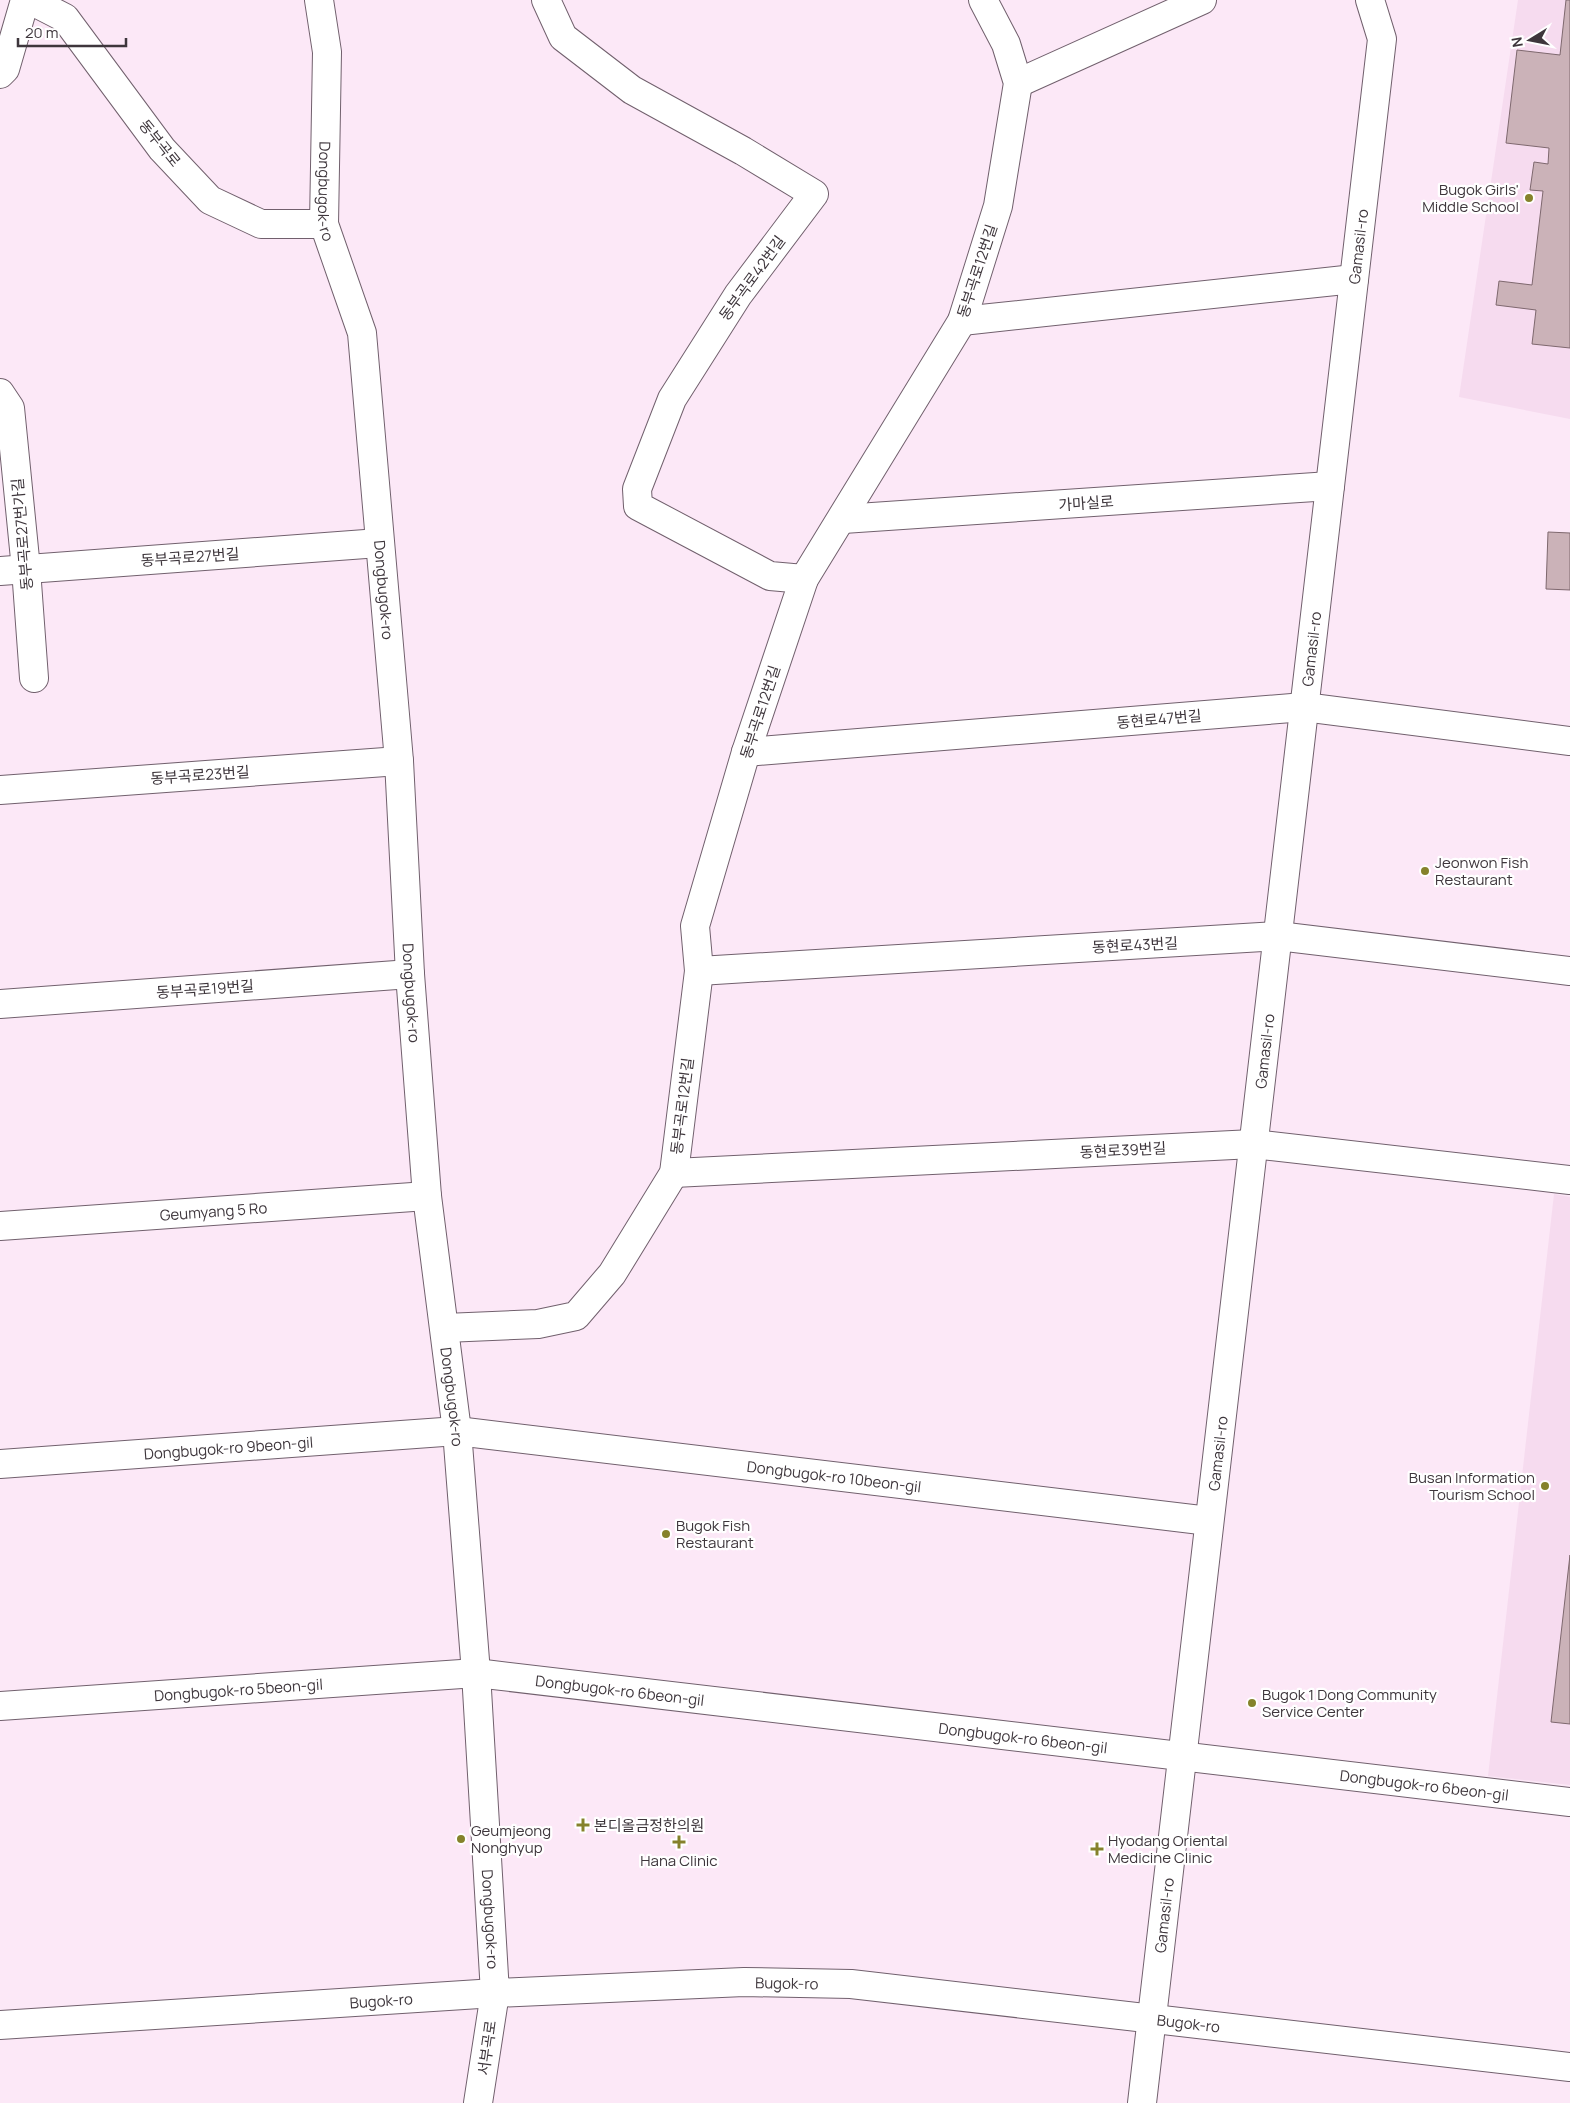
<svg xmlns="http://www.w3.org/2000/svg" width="1570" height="2103" font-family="Manrope,'Noto Sans KR',sans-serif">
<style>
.built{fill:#f6dbef}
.building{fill:#cbb2b8;stroke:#7e686e}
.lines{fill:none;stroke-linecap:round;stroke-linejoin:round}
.minor-casing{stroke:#71606d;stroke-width:30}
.tertiary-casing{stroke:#71606d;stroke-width:30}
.minor{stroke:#fff;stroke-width:28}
.tertiary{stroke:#fff;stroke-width:28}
.poi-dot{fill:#85822b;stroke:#fff;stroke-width:2}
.labels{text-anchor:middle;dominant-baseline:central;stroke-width:4.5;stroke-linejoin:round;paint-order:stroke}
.street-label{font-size:15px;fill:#3e363c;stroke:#fff}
.poi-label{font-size:15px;fill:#3e363c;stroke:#fff;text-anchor:start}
</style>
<rect width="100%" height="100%" fill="#fce8f7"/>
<!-- built -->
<g class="built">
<path d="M1518,0H1570V419L1459,397Z"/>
<path d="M1554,1194L1570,1197V1785L1488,1776Z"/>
</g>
<!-- building -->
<g class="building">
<path d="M1566,0H1570V348L1532,344L1536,310L1496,305L1499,281L1532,285L1543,191L1530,190L1534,162L1548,164L1549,148L1506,143L1517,50L1560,55Z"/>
<path d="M1548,532L1570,533V590L1546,589Z"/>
<path d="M1570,1555V1724L1551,1722Z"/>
</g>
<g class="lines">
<!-- minor casing -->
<g class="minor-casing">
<g id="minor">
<path d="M30,0L65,18L162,149L210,200L261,224H324"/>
<path id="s1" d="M319,0L327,52L324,224L362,333L399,761L410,974L427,1196L457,1431L476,1673L495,1993L478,2103"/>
<path d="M546,0L563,37L632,90L743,151L814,194L738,295L672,399L637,489L638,506L770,576L804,579"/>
<path d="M0,74L5,69L25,0"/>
<path d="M1018,83L1202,0"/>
<path d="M962,321L1354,279"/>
<path d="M0,393L10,408L26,569L34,678"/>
<path d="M843,519L1330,486"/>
<path d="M0,571L379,543"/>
<path d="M746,752L1304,707L1570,741"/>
<path d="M0,790L399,761"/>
<path d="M699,971L1278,936L1570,971"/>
<path d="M0,1004L410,974"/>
<path d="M674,1173L1253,1144L1570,1180"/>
<path id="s2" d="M0,1226L427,1196"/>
<path d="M445,1328L538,1324L576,1316L612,1274L674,1173L699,971L695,926L746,752L804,579L962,321L998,206L1018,83L1006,44L983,0"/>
<path id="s3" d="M0,1464L457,1431L1209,1521"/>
<path id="s4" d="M0,1706L476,1673L1570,1802"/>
<path id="s5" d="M1142,2103L1382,39L1370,0"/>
</g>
</g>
<!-- tertiary casing -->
<g class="tertiary-casing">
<g id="tertiary">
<path id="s6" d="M0,2025L495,1993L744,1982L851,1984L1570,2067"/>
</g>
</g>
<!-- minor -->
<use href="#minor" class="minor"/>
<!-- tertiary -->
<use href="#tertiary" class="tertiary"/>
</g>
<!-- markers -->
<g class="poi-dot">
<circle cx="1529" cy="198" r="5"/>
<circle cx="1425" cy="871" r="5"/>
<circle cx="1545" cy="1486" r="5"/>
<circle cx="666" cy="1534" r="5"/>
<circle cx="1252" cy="1703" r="5"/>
<path d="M580.5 1817.5h5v5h5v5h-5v5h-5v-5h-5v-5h5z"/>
<circle cx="461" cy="1839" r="5"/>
<path d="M676.5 1834.5h5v5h5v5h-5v5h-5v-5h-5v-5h5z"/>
<path d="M1094.5 1841.5h5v5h5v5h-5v5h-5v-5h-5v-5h5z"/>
</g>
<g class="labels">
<!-- street labels -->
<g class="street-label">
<text transform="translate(160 143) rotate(51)">동부곡로</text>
<text stroke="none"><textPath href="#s1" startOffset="192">Dongbugok-ro</textPath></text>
<text stroke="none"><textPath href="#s5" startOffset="1869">Gamasil-ro</textPath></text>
<text transform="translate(977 271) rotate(-72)">동부곡로12번길</text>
<text transform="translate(752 278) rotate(-54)">동부곡로42번길</text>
<text transform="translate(1086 503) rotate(-4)">가마실로</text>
<text transform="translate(22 534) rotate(-95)">동부곡로27번가길</text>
<text transform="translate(190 557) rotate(-4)">동부곡로27번길</text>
<text stroke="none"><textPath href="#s1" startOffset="598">Dongbugok-ro</textPath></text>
<text stroke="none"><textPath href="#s5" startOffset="1464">Gamasil-ro</textPath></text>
<text transform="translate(760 712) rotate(-72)">동부곡로12번길</text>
<text transform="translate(1159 719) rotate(-5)">동현로47번길</text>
<text transform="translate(200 775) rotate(-4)">동부곡로23번길</text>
<text transform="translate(1135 945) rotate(-3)">동현로43번길</text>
<text transform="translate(205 989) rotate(-4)">동부곡로19번길</text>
<text stroke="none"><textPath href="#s1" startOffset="1002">Dongbugok-ro</textPath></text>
<text stroke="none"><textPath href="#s5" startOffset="1059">Gamasil-ro</textPath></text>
<text transform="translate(682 1106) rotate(-83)">동부곡로12번길</text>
<text transform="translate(1123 1150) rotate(-3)">동현로39번길</text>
<text stroke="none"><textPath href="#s2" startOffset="214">Geumyang 5 Ro</textPath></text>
<text stroke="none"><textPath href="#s1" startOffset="1408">Dongbugok-ro</textPath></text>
<text stroke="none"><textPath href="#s3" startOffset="229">Dongbugok-ro 9beon-gil</textPath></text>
<text stroke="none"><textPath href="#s5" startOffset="654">Gamasil-ro</textPath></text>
<text stroke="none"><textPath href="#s3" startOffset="838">Dongbugok-ro 10beon-gil</textPath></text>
<text stroke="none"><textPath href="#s4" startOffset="239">Dongbugok-ro 5beon-gil</textPath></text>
<text stroke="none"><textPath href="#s4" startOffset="622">Dongbugok-ro 6beon-gil</textPath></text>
<text stroke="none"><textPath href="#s4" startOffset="1028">Dongbugok-ro 6beon-gil</textPath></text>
<text stroke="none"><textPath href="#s4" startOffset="1432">Dongbugok-ro 6beon-gil</textPath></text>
<text stroke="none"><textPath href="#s5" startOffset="189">Gamasil-ro</textPath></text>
<text stroke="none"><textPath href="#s1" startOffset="1932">Dongbugok-ro</textPath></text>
<text stroke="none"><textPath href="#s6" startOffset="788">Bugok-ro</textPath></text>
<text stroke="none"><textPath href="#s6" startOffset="382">Bugok-ro</textPath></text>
<text stroke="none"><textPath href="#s6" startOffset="1192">Bugok-ro</textPath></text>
<text transform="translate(487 2048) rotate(-82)">서부곡로</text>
</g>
<!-- poi labels -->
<g class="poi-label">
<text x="1519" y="189" text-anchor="end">Bugok Girls'<tspan x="1519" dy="17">Middle School</tspan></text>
<text x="1435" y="862">Jeonwon Fish<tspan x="1435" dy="17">Restaurant</tspan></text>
<text x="1535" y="1477" text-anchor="end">Busan Information<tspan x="1535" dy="17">Tourism School</tspan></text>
<text x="676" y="1525">Bugok Fish<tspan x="676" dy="17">Restaurant</tspan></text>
<text x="1262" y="1694">Bugok 1 Dong Community<tspan x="1262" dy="17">Service Center</tspan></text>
<text x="594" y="1825">본디올금정한의원</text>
<text x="471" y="1830">Geumjeong<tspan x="471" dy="17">Nonghyup</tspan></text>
<text x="1108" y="1840">Hyodang Oriental<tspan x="1108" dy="17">Medicine Clinic</tspan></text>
<text x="679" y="1860" text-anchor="middle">Hana Clinic</text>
</g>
</g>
<!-- north arrow -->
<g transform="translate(1530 40) rotate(260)" stroke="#ffffff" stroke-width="4" paint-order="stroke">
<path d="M0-4L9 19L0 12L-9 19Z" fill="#3e363c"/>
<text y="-8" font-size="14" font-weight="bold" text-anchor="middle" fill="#3e363c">N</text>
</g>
<!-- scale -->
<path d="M18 38v8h108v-8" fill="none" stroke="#3e363c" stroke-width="2.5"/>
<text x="25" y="38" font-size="15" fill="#3e363c" stroke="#ffffff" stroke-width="4" paint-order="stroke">20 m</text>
</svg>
